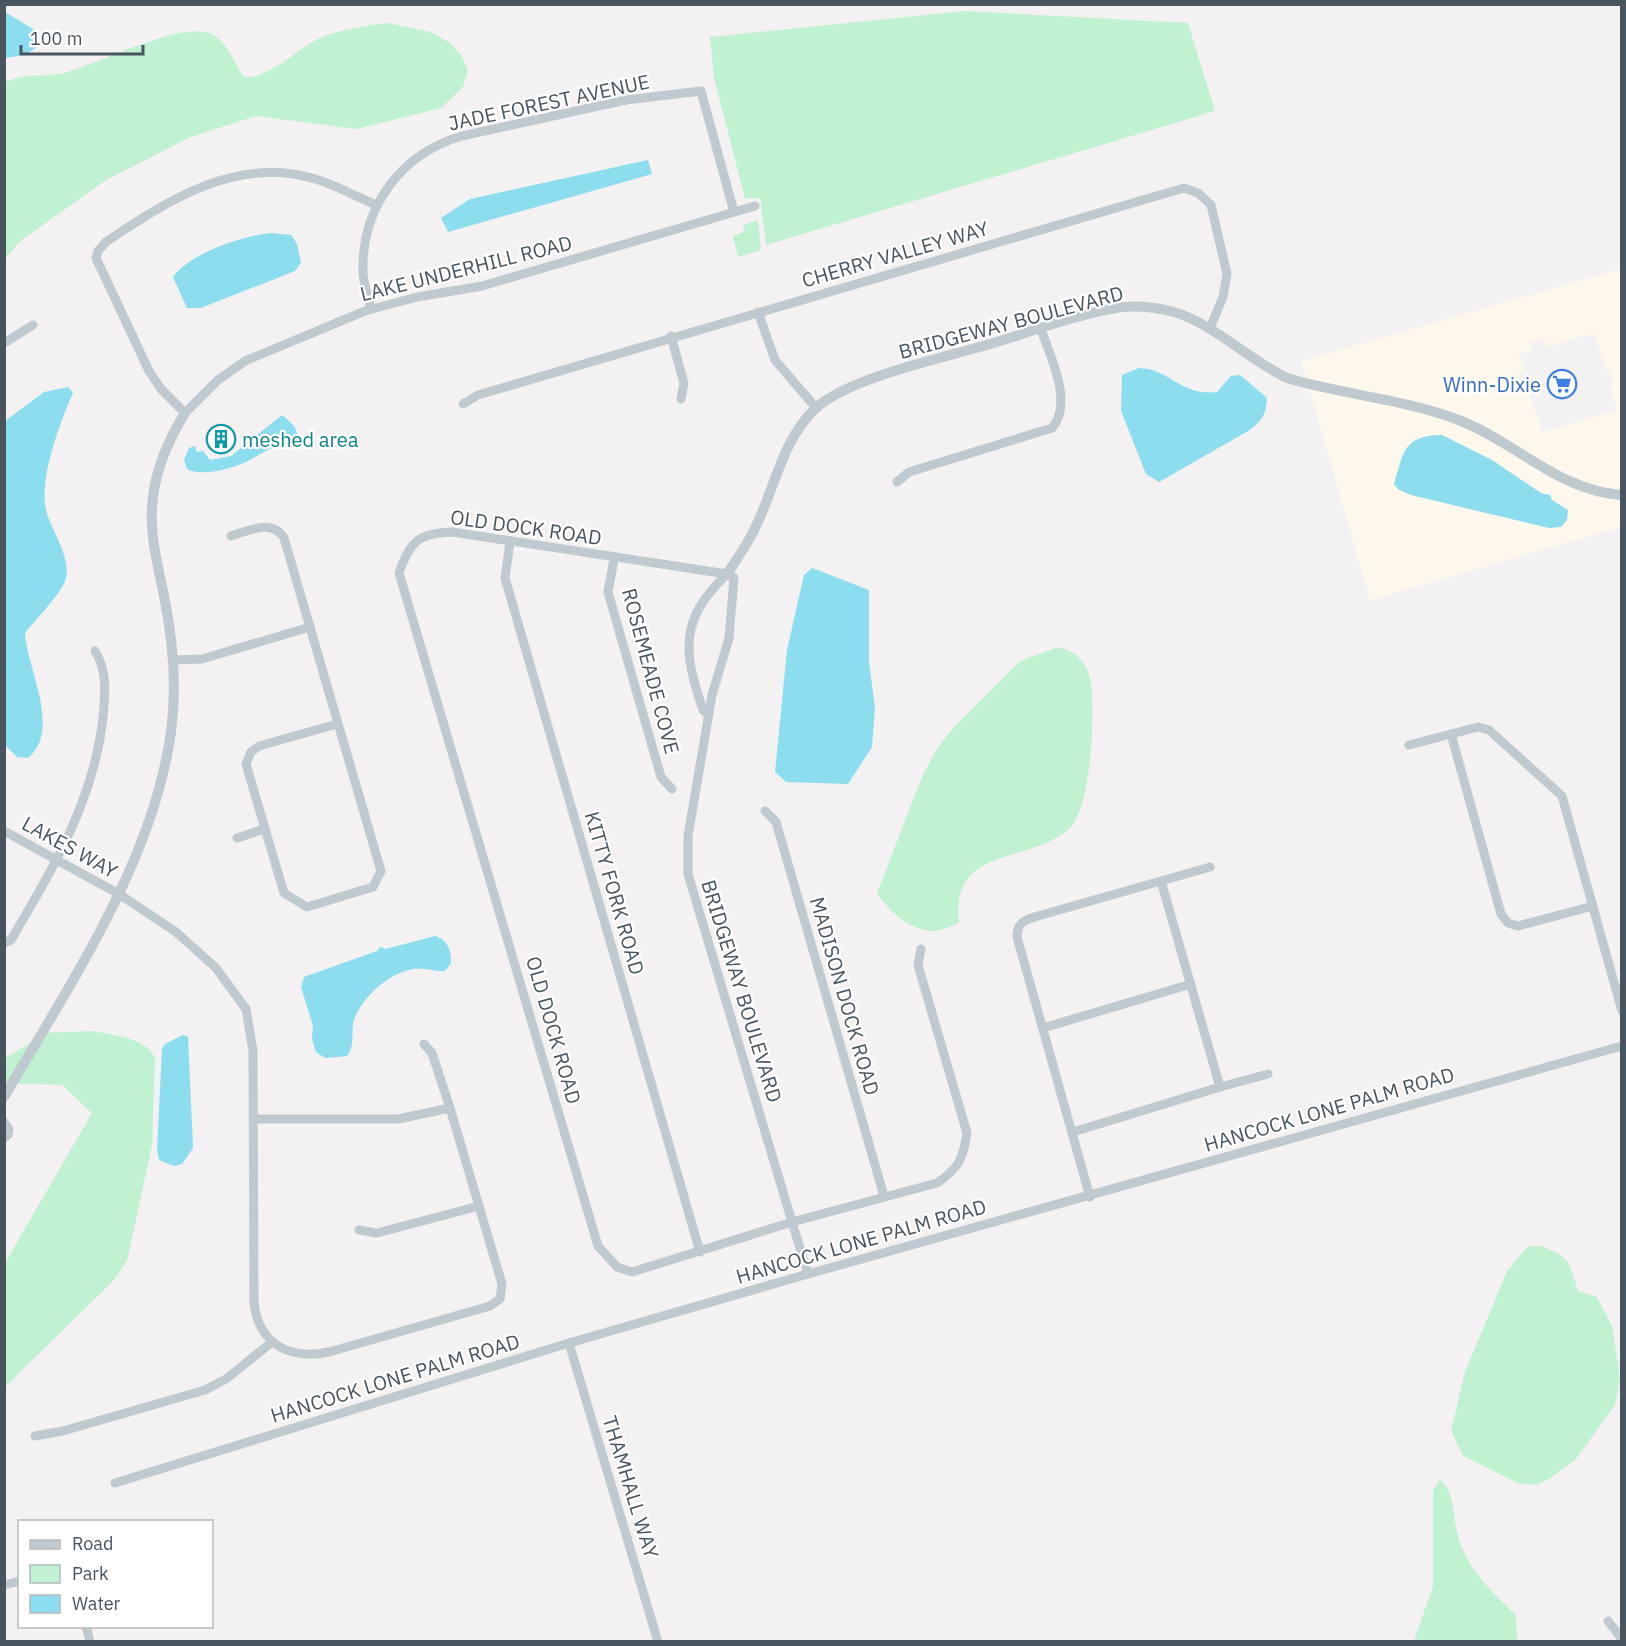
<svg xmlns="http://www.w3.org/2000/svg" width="1626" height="1646" font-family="'IBM Plex Sans',sans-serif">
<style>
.commercial{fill:#fdf7ec;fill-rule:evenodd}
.green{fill:#c0f1d1}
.water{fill:#8cddee}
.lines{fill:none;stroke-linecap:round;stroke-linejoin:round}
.minor{stroke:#bfc9d0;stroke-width:9}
.tertiary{stroke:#bfc9d0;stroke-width:10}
.labels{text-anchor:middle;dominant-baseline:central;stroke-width:4.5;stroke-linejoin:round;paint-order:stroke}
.street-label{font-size:20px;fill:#48555f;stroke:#fff}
.shop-label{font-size:20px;fill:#366cbe;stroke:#fff;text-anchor:end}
.culture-label{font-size:20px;fill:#0d838f;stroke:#fff;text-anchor:start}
</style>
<rect width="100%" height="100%" fill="#f3f1f1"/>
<!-- commercial -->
<path class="commercial" d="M1621,269V527L1370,600L1301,361ZM1594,333L1606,372L1611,370L1614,380L1609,382L1617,410L1542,432L1528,386L1517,389L1513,376L1525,372L1519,354L1532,350L1530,343L1544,339L1546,347Z"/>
<!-- green -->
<g class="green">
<path d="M965,11L1188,23L1215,111L766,245L760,198H745L714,78L710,37Z"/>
<path d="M387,23L431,32L450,43L462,56L468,71L463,87L441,108L357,129L256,116L191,137L106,180L19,242L5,259V82C30,72 41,78 63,73C99,64 172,25 205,32C224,35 234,61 243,76C262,84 304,44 322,37C343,29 365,26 387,23Z"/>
<path d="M758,220L761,250L738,257L733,236L744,232L743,225Z"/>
<path d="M1056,648C1075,648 1088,664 1091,683C1095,714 1092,809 1068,830C1026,865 950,845 959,923C951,926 939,932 931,931C908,929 889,911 877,893L922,777L935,752L951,730L1020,661Z"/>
<path d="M94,1031C114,1036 146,1037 155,1058L152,1145L127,1261L114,1280L5,1387V1263L92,1113L62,1085L5,1083V1058L32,1042L37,1033Z"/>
<path d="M1539,1246C1570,1255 1569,1262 1578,1291L1597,1297L1612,1326L1620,1378L1615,1405L1576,1459L1549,1479L1536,1485L1517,1483L1463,1456L1451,1431L1465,1372L1507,1271L1527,1247Z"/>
<path d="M1440,1479C1456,1493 1452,1516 1458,1536C1467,1569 1492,1592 1516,1615L1517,1641H1414L1433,1586V1491Z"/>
</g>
<!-- water -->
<g class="water">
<path d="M5,12L38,32L36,48L25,55L5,58Z"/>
<path d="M648,160L652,174L448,232L441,218L470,199Z"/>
<path d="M271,233L291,235L297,244L301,263L295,271L201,308H187L173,277C192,252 240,237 271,233Z"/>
<path d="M1139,368C1171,369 1179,396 1217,392L1231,376L1240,375L1267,398C1266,415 1262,421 1248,431L1159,482L1146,474L1121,411L1122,375Z"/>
<path d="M68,387L73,393C60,422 39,478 46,510C51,531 73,559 65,581C59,596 36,619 25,633C27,669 62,730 28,758L17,757L4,744L5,421L44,392Z"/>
<path d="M282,415C291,423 299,427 297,440C289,446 284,445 275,447C265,450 255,458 246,462C231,469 201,477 187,469L184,460L189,448L195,446L197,452L203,451L210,460L231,456Z"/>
<path d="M1442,435L1492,460L1541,493L1550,495L1552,500L1568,510L1567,520L1561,527L1549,528L1411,495L1398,489L1394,484C1404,451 1403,436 1442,435Z"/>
<path d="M812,568L869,590V662L875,708L872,747L848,784L786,782L775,772L787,650L804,575Z"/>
<path d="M435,936C448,940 451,950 451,963L445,971C434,972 424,967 413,969C389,973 362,997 354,1020C350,1033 356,1044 347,1056L325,1058L316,1052L312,1039L313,1026L301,987L304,977L377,951L380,947L386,949Z"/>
<path d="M183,1035L188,1037L193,1148L182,1164L174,1166L159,1160L157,1150L162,1049L165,1044Z"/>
</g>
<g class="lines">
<!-- minor -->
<g class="minor">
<path d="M376,205C355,196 334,184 312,178C235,157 168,200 106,242L98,251L96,258L149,371L161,389L185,413L218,380L245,361L365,311L417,297L482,286L755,206"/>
<path d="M371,309C368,298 364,285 363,273C361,208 400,154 462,136L626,100L701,91L734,212"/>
<path d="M758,312L775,360L816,408"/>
<path d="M671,336L684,383L681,399"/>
<path d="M4,343L33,325"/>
<path d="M463,404L478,395L1184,188L1198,193L1211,205L1227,274L1223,297L1210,328"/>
<path d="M897,482L909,472L1052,428C1074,402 1050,357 1041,329"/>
<path d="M231,536C248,531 272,518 284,538L381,871L373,887L307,907L284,893L246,764L251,752L259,746L337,724"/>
<path d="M510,542L505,578L700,1252"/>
<path d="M614,559L608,592L661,777L672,789"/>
<path d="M173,660L202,659L310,627"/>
<path d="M709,715L703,710C683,651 679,620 727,574"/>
<path d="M1451,734L1501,914L1508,923L1518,926L1593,906"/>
<path d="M1409,745L1478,727L1489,730L1562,796L1622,1011"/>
<path d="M765,811L776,822L884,1196"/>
<path d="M4,831L119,894L176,932L216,968L246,1009L253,1051L254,1303C259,1345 290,1360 329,1352L490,1306L500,1299L502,1284L450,1108L432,1053L424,1044"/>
<path d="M237,838L264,829"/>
<path d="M4,943L11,940C53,868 94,801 103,717C105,693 108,672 95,651"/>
<path d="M1043,1028L1191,984"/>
<path d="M1220,1087L1268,1074"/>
<path d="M254,1119H398L450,1108"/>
<path d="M4,1122L9,1129L8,1135L4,1138"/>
<path d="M1073,1132L1220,1087L1161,881"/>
<path d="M1090,1197L1017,937C1017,922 1025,920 1038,916L1210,867"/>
<path d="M359,1230L377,1233L479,1206"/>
<path d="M808,1274L792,1222L688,874V836L712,695L729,638L734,578L727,574L452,532C419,533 410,541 399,573L598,1246L617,1267L632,1272L792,1222L937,1183C959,1168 963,1159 967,1133L918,965L921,949"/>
<path d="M569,1343L658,1642"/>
<path d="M35,1436L63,1431L205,1390L226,1379L272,1342"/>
<path d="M115,1483L569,1343L808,1274L1622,1046"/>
<path d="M4,1585L20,1581"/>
<path d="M1608,1621L1622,1639"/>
<path d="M86,1626L90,1642"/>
</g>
<!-- tertiary -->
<g class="tertiary">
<path d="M727,574C735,562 744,549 751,536C774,495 780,441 816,408C850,377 944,358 990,344C1031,332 1074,315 1116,308C1134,305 1153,307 1170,311C1211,321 1247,359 1287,378C1344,395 1406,399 1461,421C1517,443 1559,491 1622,495"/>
<path d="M4,1097C70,984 153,862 171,732C177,687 173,640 164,596C158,566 150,537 152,507C154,473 167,442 185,413"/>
</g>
</g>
<!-- icons -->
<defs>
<g id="supermarket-ring" transform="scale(1.5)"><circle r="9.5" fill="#fff" stroke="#3f7fe0" stroke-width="1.5"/><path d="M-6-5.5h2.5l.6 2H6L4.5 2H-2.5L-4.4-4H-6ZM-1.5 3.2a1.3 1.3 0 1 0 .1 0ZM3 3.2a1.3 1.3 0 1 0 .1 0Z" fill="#3f7fe0"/></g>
<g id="building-ring" transform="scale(1.5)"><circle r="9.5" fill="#fff" stroke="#0f9aa8" stroke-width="1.5"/><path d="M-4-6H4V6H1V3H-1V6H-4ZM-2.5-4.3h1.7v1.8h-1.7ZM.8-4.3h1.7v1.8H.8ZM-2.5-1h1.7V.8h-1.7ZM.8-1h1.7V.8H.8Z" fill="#0f9aa8"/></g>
</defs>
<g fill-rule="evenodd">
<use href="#supermarket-ring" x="1562" y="384"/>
<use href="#building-ring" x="221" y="439"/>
</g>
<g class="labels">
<!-- street labels -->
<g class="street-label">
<text transform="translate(549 102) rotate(-12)">JADE FOREST AVENUE</text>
<text transform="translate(895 254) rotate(-16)">CHERRY VALLEY WAY</text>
<text transform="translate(466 268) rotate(-14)">LAKE UNDERHILL ROAD</text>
<text transform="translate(1011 322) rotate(-15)">BRIDGEWAY BOULEVARD</text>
<text transform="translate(526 527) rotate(8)">OLD DOCK ROAD</text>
<text transform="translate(651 671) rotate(75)">ROSEMEADE COVE</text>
<text transform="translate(70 847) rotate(29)">LAKES WAY</text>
<text transform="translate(615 893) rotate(74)">KITTY FORK ROAD</text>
<text transform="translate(742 991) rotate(73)">BRIDGEWAY BOULEVARD</text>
<text transform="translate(845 996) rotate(74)">MADISON DOCK ROAD</text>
<text transform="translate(554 1030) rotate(74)">OLD DOCK ROAD</text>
<text transform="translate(1329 1109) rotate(-16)">HANCOCK LONE PALM ROAD</text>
<text transform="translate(861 1241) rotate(-16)">HANCOCK LONE PALM ROAD</text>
<text transform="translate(395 1378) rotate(-17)">HANCOCK LONE PALM ROAD</text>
<text transform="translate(631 1487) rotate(73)">THAMHALL WAY</text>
</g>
<!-- shop labels -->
<g class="shop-label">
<text x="1541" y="384">Winn-Dixie</text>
</g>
<!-- culture labels -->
<g class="culture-label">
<text x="242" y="439">meshed area</text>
</g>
</g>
<!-- border -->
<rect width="1626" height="1646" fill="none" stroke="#48555f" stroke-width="12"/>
<!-- legend -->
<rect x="18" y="1520" width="195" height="108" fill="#ffffff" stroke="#b6bbbf" stroke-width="1.5"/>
<rect x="30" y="1540" width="30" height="9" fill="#bfc9d0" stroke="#b6bbbf" stroke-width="1.5"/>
<text x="72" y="1550" font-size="18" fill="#48555f">Road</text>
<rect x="30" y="1565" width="30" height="18" fill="#c0f1d1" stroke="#b6bbbf" stroke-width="1.5"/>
<text x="72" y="1580" font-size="18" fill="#48555f">Park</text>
<rect x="30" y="1595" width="30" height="18" fill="#8cddee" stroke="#b6bbbf" stroke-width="1.5"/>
<text x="72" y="1610" font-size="18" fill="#48555f">Water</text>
<!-- scale -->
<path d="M21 45v9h122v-9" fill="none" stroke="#48555f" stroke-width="3"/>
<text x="30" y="45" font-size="18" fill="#48555f" stroke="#ffffff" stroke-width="4.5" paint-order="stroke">100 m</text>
</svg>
